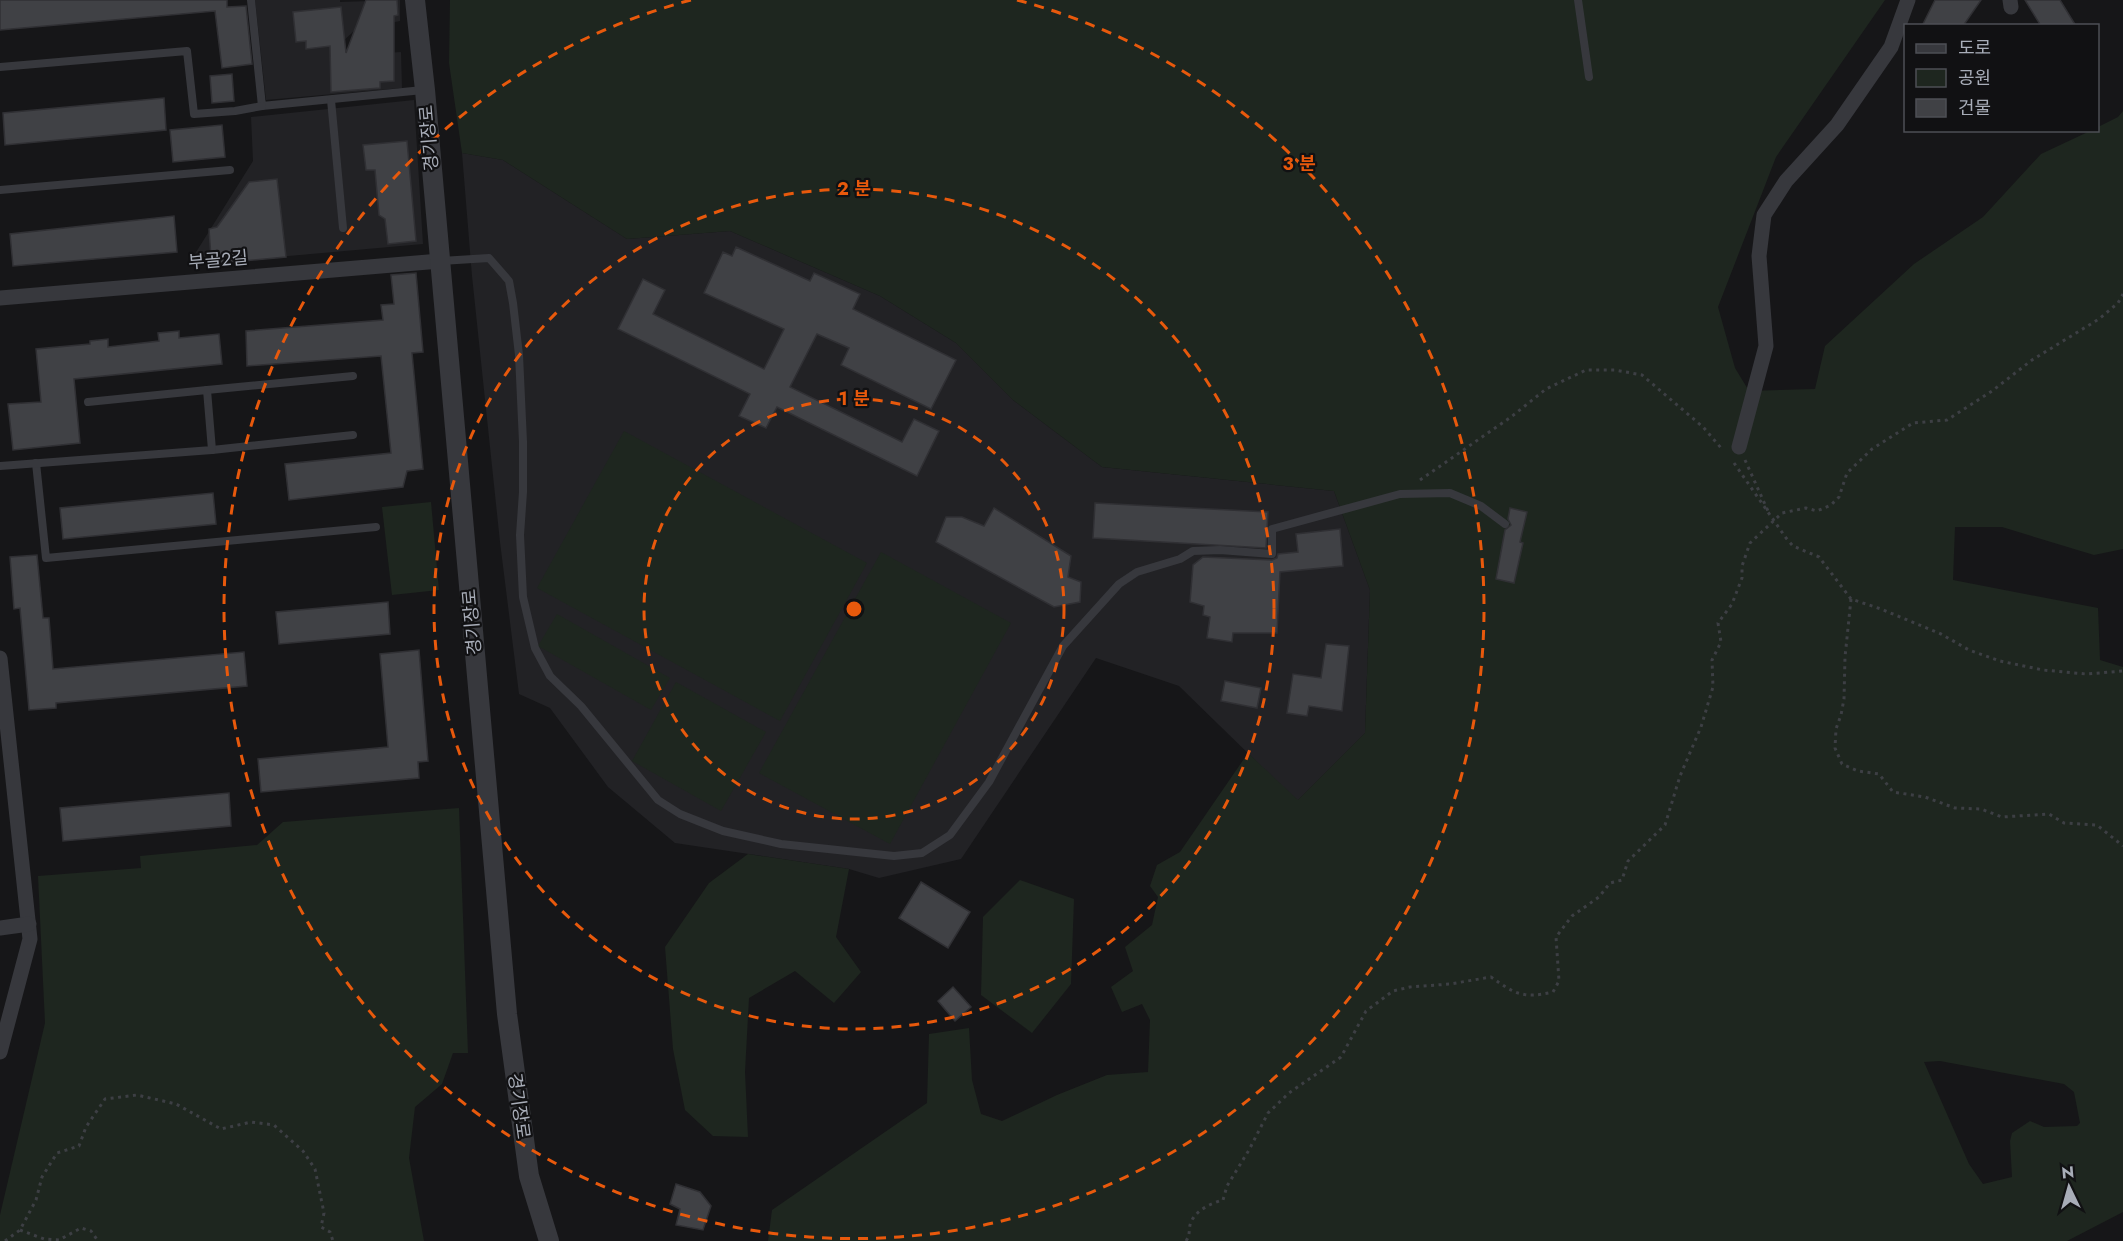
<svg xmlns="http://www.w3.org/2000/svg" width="2123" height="1241" font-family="Jost,'Noto Sans KR',sans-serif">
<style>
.built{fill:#222225}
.green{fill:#1e261f;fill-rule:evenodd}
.building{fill:#404145;stroke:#303034;stroke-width:1.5}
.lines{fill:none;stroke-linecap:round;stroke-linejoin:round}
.path{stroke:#3d3f44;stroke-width:3;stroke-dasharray:3 4.5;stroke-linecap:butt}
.service{stroke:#37383d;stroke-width:8}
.minor{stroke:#37383d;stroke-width:15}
.tertiary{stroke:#37383d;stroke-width:20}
.ring{fill:none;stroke:#e8590c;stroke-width:3;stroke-dasharray:10 8}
.labels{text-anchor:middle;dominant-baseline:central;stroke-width:4.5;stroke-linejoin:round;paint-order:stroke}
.street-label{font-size:18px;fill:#a8adb8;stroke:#111113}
.centre{fill:#e8590c;stroke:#111113;stroke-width:3}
.ring-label{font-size:18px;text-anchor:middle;font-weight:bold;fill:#e8590c;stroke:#111113;stroke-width:4.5;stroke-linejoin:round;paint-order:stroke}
</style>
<rect width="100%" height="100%" fill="#161618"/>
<!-- built -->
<g class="built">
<path d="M255,0H340V2L400,0V21L355,30L342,42L341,56L401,52L402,88L266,100Z"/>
<path d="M414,100L423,244L188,265L253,161L251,117Z"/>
<path d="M462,153L503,160L627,239L730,231L880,296L956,343L1013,400L1102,467L1334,491L1370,590L1365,733L1297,801L1179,686L1096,658L961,859L879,878L849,869L675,843L608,787L550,708L519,694L500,542L472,276Z"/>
</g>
<!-- green -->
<g class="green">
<path d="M450,0H1885L1776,157L1718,307L1735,368L1749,391L1815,389L1825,346L1914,264L1983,217L2041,154L2090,131L2098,130V127L2118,117L2123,111V549L2094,555L2002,527H1955L1953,580L2098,608L2100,660L2123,667V1212L2067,1241H768L772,1210L927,1103L929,1034L969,1028L972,1080L981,1114L1002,1121L1057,1095L1107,1075L1148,1072L1150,1020L1142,1004L1122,1012L1111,987L1133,971L1125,947L1152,925L1158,897L1150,886L1157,865L1180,852L1248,753L1298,800L1365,733L1370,590L1334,491L1102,467L1013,400L956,343L880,296L730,231L627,239L503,160L462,153L449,63ZM1940,1061L2064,1084L2074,1092L2080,1123L2077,1126L2044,1127L2030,1121L2012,1133L2010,1141L2012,1177L1983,1184L1969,1164L1924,1062Z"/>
<path d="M624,431L867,563L780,721L537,588Z"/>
<path d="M431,502L439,590L392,595L382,507Z"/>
<path d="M881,552L1011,623L890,844L759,773Z"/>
<path d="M557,614L670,678L651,710L538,646Z"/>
<path d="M676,682L766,732L721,811L632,761Z"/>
<path d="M459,808L468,1053H453L442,1084L415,1107L409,1158L424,1241H0V1215L45,1023L38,876L141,868L140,856L257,845L283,822Z"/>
<path d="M748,854L849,869L836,937L861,972L834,1003L795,971L749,998L745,1072L748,1137L713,1136L685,1110L673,1049L665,947L709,883Z"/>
<path d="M1020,880L1074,899L1071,984L1032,1033L981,995L983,917Z"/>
</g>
<!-- building -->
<g class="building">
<path d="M0,0H227V7L246,6L252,64L222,68L215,11L0,30Z"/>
<path d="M366,0H397L398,15L394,16V81L380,82V88L331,92L330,46L306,49V41L296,42L293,12L341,7L346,53Z"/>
<path d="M1935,0H1981L1963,26H1922Z"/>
<path d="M2025,0H2060L2076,26H2041Z"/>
<path d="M232,74L234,101L212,103L210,76Z"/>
<path d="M164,98L166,130L5,145L3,113Z"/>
<path d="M222,125L225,157L173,162L170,130Z"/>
<path d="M407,141L416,241L388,244L385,219L379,215L375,170H366L363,145Z"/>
<path d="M277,179L286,257L222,263L211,258L209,229L217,227L249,182Z"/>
<path d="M174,216L177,252L13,266L10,234Z"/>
<path d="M736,247L810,281L814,273L860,294L853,309L956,360L931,409L841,365L849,348L817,334L790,387L902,442L914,419L939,431L917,476L777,407L766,428L739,416L750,394L618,329L643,279L665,290L653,314L764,369L784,329L704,293L723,252L732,256Z"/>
<path d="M416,273L423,352L412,353L423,469L407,471L403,487L289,500L285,464L391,453L381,356L247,366L246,331L383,320L381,305L394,304L391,275Z"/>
<path d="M179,331V338L219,334L222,364L74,379L80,443L13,450L8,404L41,402L36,349L90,344V341L108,339V347L159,341L158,333Z"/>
<path d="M213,493L216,524L63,539L60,508Z"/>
<path d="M1095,503L1268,512L1266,548L1093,538Z"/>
<path d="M994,508L1071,556L1068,577L1081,582L1080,602L1054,607L936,542L946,517H962L984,526Z"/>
<path d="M1510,508L1527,512L1520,542L1523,543L1514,583L1496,579L1505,530L1511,525L1508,519Z"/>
<path d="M1340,529L1343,566L1280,572L1277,633H1233L1232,642L1207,638L1210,617L1203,615L1204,606L1190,602L1193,565L1203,557L1272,560L1277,558L1278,554L1298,552L1296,534Z"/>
<path d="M37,555L43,618H49L53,669L244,652L247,686L56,703V708L29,710L20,608L14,609L10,557Z"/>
<path d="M388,602L390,634L279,644L276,612Z"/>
<path d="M1326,644L1349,646L1342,711L1309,706L1307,716L1287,713L1293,674L1321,678Z"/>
<path d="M419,650L428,761L418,762L419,778L261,792L258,759L388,747L380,654Z"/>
<path d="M1225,681L1261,688L1257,708L1221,701Z"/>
<path d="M229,793L231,826L63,841L60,808Z"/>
<path d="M921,882L970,912L948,948L899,918Z"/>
<path d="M953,987L971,1007L955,1021L938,1001Z"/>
<path d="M676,1184L700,1192L711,1206L703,1230L676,1225L680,1209L670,1204Z"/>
</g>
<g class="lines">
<!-- path -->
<g class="path">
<path d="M1745,460L1768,511"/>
<path d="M1734,463L1786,538L1793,546L1819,557L1851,599L1881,609L1941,634L1969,650L2000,661L2043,670L2086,674L2123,671"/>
<path d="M1420,480L1511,417L1546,389L1586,370H1615L1642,375L1703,427L1722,449"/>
<path d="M1851,599L1845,657L1844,699L1841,715L1836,729L1835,748L1842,764L1858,771L1879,774L1893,792L1925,797L1955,808L1981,809L2002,817L2049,814L2064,823L2097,825L2123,846"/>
<path d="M20,1230L44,1239L59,1240L81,1228L91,1231L98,1241"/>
<path d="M5,1241L20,1230L36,1200L42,1177L57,1153L79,1146L86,1127L105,1099L137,1095L176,1104L221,1129L251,1122L274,1125L303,1151L315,1169L324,1213L321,1227L330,1232L333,1241"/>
<path d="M1186,1241C1191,1234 1188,1229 1191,1222C1196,1210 1212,1203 1223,1200L1227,1186L1249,1150L1268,1113L1289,1093L1341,1057L1366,1011L1393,991L1410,987L1450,984L1491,977C1515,994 1523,999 1553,992L1559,981L1556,937L1572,916L1599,897L1610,883L1622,880L1628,861L1665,825L1680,776L1701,727L1713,687L1712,660L1721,642L1718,623L1732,604L1742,578V566L1750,543L1782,513L1806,508L1817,511L1831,505L1839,497L1847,473L1872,449L1913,423L1947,420L1992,391L2032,360L2099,319L2118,303L2123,294"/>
</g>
<!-- service -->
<g class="service">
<path d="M251,0L262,106L423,90"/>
<path d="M1578,0L1589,77"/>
<path d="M0,67L187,51L194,114L235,111L262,106"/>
<path d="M331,100L343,228"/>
<path d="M0,190L230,170"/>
<path d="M441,261L489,258L509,281L513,303L519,355L523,442V492L520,535L523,597L535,648L550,676L581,706L658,800L680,814L723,831L781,844L894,856L922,853L950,835L989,782L1063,646L1119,584L1137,572L1180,559L1193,551L1220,550L1272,554V529L1400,494L1450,493L1481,506L1505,524"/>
<path d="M207,390L353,376"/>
<path d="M212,450L353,435"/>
<path d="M36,463L46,558L376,527"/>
<path d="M0,466L212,450L207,390L88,402"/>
</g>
<!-- minor -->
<g class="minor">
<path d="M2010,0L2011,7"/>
<path d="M0,298L440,261"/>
<path d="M1739,447L1766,346L1759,256L1764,215L1786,181L1837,125L1891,47L1908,0"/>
<path d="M0,658L30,939L0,1052"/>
<path d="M0,928L29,924"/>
</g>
<!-- tertiary -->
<path class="tertiary" d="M415,0L425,90L507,1014L529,1176L549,1241"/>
</g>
<!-- distance rings -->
<g class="ring">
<circle cx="854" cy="609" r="210"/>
<circle cx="854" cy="609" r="420"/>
<path d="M1017 0A630 630 0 1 1 691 0"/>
</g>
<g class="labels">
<!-- street labels -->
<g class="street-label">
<text transform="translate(429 138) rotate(-95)">경기장로</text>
<text transform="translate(218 260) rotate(-5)">부골2길</text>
<text transform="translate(472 622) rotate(-95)">경기장로</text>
<text transform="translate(519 1106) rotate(82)">경기장로</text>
</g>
</g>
<circle cx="854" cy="609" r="9" class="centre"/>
<g class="ring-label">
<text x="1299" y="170">3 분</text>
<text x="854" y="195">2 분</text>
<text x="854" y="405">1 분</text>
</g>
<!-- legend -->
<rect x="1904" y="24" width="195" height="108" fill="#111113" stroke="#4d4f55" stroke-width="1.5"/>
<rect x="1916" y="44" width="30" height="9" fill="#37383d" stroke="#4d4f55" stroke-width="1.5"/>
<text x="1958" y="54" font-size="18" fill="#a8adb8">도로</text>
<rect x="1916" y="69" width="30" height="18" fill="#1e261f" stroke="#4d4f55" stroke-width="1.5"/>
<text x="1958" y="84" font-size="18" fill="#a8adb8">공원</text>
<rect x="1916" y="99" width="30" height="18" fill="#404145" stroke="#4d4f55" stroke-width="1.5"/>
<text x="1958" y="114" font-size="18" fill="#a8adb8">건물</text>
<!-- north arrow -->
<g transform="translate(2069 1187) rotate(355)" stroke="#111113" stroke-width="4.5" paint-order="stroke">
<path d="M0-4.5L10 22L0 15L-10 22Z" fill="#a8adb8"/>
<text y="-9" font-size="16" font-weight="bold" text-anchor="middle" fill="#a8adb8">N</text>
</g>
</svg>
